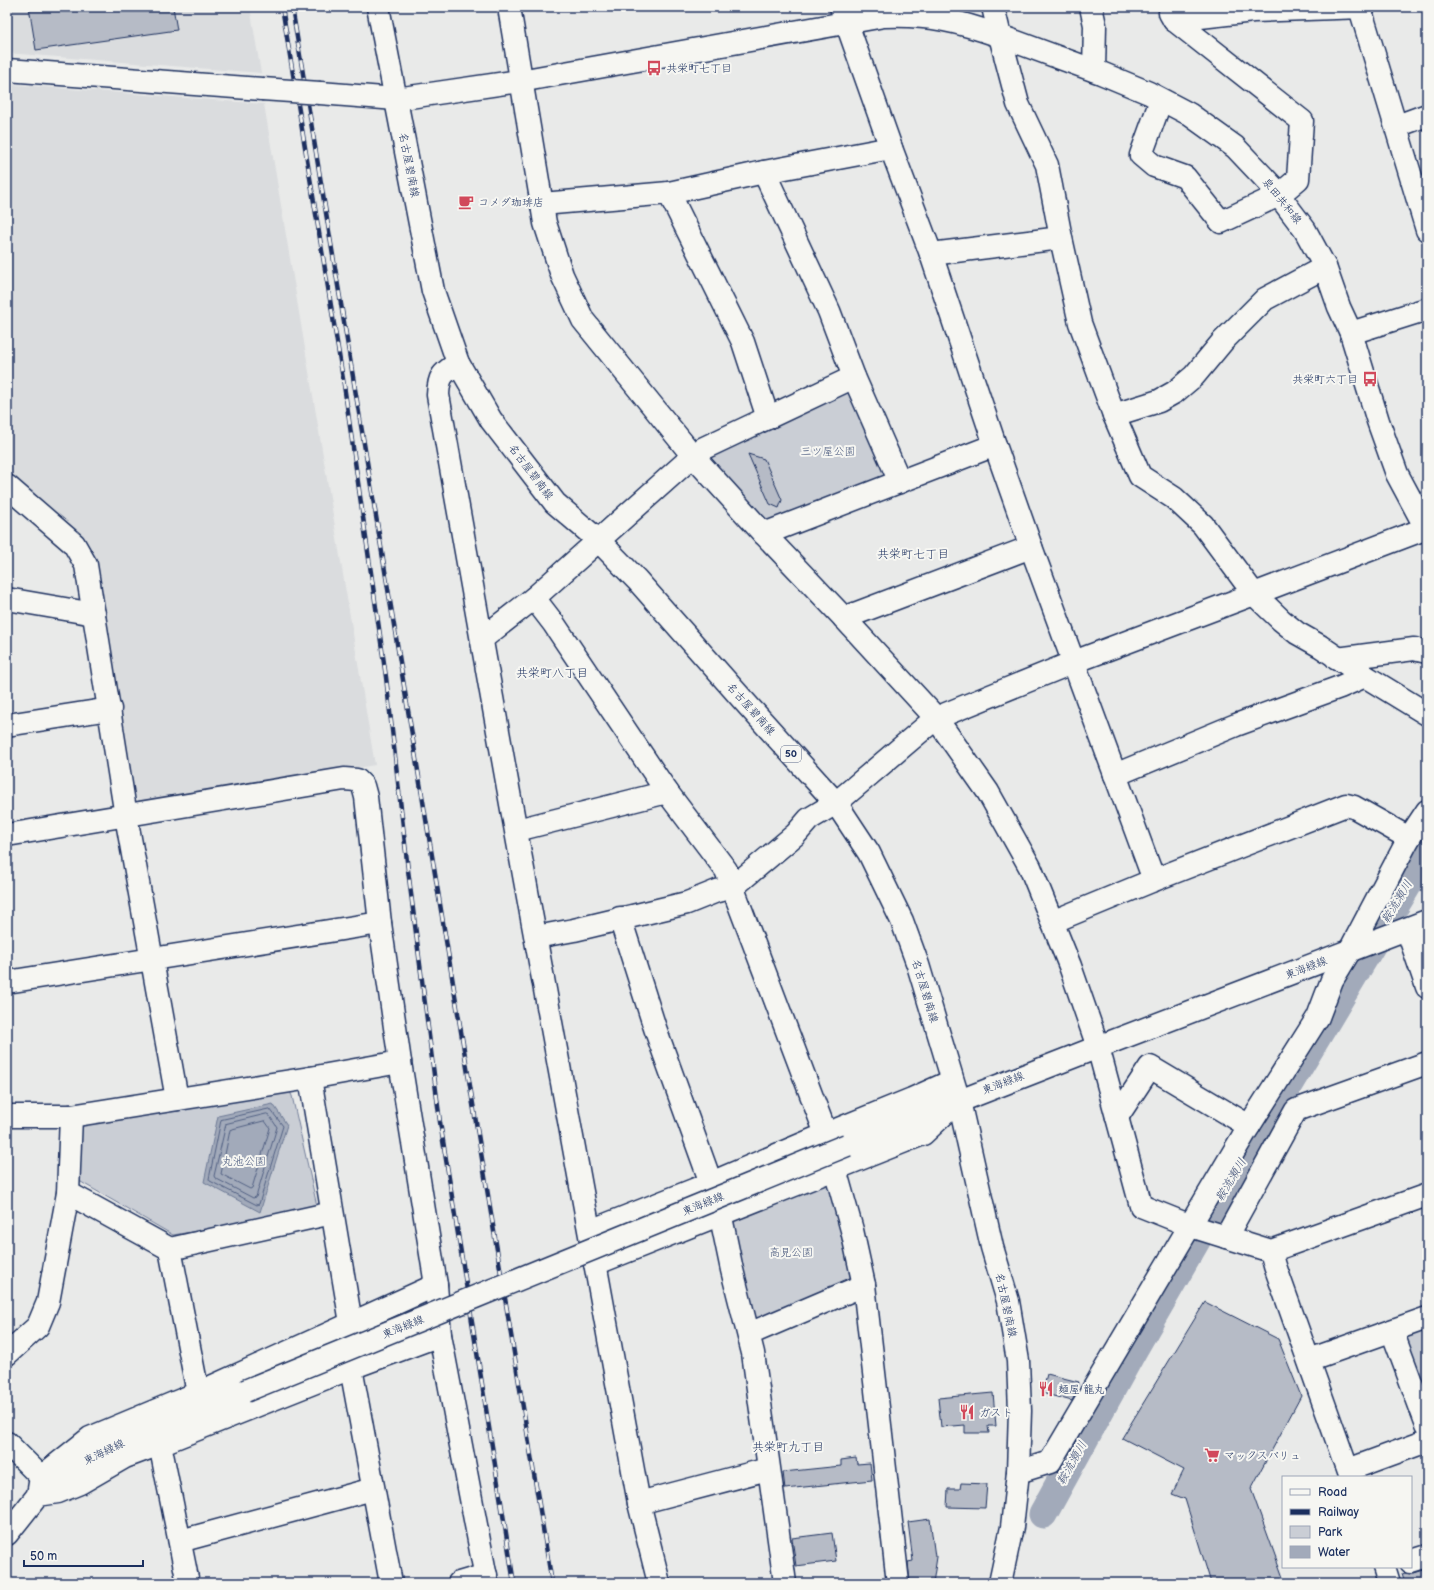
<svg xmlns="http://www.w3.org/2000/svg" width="1434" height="1590" font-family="'Balsamiq Sans','Klee One',sans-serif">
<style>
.built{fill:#dadcde}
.green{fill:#caced5;stroke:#727e9a}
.water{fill:#a2aaba;stroke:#6c7995}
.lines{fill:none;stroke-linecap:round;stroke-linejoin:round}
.shore{stroke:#516083;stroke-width:1}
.river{stroke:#a2aaba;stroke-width:29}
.building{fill:#b6bbc6;stroke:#1b2f5e}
.minor-casing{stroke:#1b2f5e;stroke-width:25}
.major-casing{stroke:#1b2f5e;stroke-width:25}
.minor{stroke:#f6f6f2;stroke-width:22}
.major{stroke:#f6f6f2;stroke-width:22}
.rail-casing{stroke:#1b2f5e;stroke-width:4.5}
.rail{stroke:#f6f6f2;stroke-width:3;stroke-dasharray:9;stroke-linecap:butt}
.minor-bridge-casing{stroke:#1b2f5e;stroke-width:25;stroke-linecap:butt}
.major-bridge-casing{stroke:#1b2f5e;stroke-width:25;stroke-linecap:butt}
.minor-bridge{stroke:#f6f6f2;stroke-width:22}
.major-bridge{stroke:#f6f6f2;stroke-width:22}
.labels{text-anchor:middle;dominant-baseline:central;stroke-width:4;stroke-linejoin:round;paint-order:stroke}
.shield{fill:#f6f6f2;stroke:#5d6b8a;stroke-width:1}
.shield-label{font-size:10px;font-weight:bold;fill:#1b2f5e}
.poi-label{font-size:11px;fill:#1b2f5e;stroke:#f6f6f2;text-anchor:start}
.street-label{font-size:11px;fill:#1b2f5e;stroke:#f6f6f2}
.park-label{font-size:11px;fill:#47577c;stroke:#f6f6f2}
.neighbourhood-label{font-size:12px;fill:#1b2f5e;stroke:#f6f6f2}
.water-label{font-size:12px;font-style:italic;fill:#44547a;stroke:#f6f6f2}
</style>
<rect width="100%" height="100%" fill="#e9eae9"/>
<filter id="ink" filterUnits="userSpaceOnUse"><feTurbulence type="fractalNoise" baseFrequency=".025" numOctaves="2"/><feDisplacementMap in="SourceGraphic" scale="8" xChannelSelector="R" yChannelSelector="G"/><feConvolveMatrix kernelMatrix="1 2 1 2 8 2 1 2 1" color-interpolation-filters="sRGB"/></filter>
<g filter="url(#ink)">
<!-- built -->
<g class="built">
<path d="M7,7H250L261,73L7,53Z"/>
<path d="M7,84L264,104L375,765L140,804L135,795L92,558L7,479Z"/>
</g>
<!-- green -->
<g class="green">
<path d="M847,390L888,472L885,481L768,523L709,458Z"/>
<path d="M289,1090L292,1096L317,1206L310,1212L173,1235L81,1182L76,1175L78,1126Z"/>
<path d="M824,1183L834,1186L853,1276L852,1284L760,1322L752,1316L732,1220Z"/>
<path d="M1427,1324V1416L1402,1333Z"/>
</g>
<!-- water -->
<path class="water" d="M273,1104L287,1125L260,1212L204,1182L218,1116Z"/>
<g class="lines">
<!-- shore -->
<g class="shore">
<path d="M270,1109L283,1126L259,1204L257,1205L210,1181L209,1179L221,1120Z"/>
<path d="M267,1114L269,1115L277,1127L256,1197L253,1198L215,1178L214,1176L226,1124Z"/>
<path d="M265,1121L270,1128L252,1188L250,1189L221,1174L230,1130Z"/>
</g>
<!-- river -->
<path class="river" d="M1043,1514L1133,1350L1217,1204L1427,852"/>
</g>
<!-- building -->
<g class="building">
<path d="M29,7H173L177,30L36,50Z"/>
<path d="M748,454L764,459L782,500L779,508L770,504Z"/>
<path d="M1205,1302L1278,1339L1301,1396L1251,1489L1285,1583H1211L1185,1499L1172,1494L1184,1470L1122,1438Z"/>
<path d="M1047,1374L1079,1382L1075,1395L1072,1401L1042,1393Z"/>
<path d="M993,1393L996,1426H988L989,1433H965V1425L941,1427L938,1398Z"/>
<path d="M856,1458L857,1464L870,1463L872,1480L785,1489L783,1472L841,1466V1460Z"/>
<path d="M961,1483L987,1484L985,1508L947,1507L948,1489H960Z"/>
<path d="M930,1519L935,1557H937L933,1583H910L908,1562L913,1561L908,1522Z"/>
<path d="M832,1533L836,1561L796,1566L792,1538Z"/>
<path d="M1427,1569V1583H1405L1402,1573L1406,1572L1414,1573Z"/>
</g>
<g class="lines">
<!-- minor casing -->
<g class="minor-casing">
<g id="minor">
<path d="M509,7L545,223L562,275L583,320L693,456L764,534L844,618L936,718L988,792L1030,867L1070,966L1098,1047L1141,1206L1191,1226L1271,1251L1427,1195"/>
<path d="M841,7L891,148L931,254L995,445L1031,547L1154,880"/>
<path d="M1091,7L1095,25L1094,70"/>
<path d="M1360,8L1427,230"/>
<path d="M1170,13L1174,20L1253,11L1364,7"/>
<path d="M7,70L262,89"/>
<path d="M320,93L396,99L520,81L884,16C928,14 958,21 1000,36L1018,104L1047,165L1061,238L1080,323L1114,415L1140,476L1174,498L1203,525L1254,594L1074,662L936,718L836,803L809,819L796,834L733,887L717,891L687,903L574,930L536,937"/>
<path d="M1161,100L1141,155L1154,166L1185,177L1221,222L1279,195L1298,179L1302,121L1174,20"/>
<path d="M1397,126L1427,115"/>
<path d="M764,172L829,311L854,377L900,482"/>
<path d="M669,193L743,342L768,418"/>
<path d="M542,204L669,193L764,172L891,148"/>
<path d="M931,254L1061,238"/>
<path d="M1351,333L1427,309"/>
<path d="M458,363C442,374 439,375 438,395L511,804L639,1503L659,1583"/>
<path d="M1114,415L1159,401L1175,392L1194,376L1223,341L1265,299L1325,267"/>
<path d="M7,486L74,544L86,565L126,816L177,1099"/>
<path d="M1427,528L1254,594L1281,620L1297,633L1320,646L1360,673L1427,714"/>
<path d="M764,534L995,445"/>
<path d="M534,598L554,624L667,792L726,870L826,1134"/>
<path d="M7,599L94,614"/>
<path d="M844,618L1031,547"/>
<path d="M483,638L534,598L693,456L704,448L854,377"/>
<path d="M1337,659L1414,649L1427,652"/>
<path d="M7,725L110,709"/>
<path d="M1115,775L1236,725L1340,687L1365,676"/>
<path d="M517,830L667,792"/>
<path d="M7,835L344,779L357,780L363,786L366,797L380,923L400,1062L436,1285L440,1335L487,1583"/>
<path d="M620,918L655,1028L711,1183L722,1222L732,1270L753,1353L785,1583"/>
<path d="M1052,922L1154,880L1346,805L1354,807L1409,838"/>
<path d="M1407,929L1427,987"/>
<path d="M7,982L380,923"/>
<path d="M310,1078L351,1323"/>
<path d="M7,1116H71L310,1078L400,1062"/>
<path d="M1117,1117L1150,1067L1249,1126"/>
<path d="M835,1169L852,1230L864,1285L898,1583"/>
<path d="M68,1193L170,1249L332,1213"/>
<path d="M590,1231L711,1183L826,1134L912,1099L952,1081"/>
<path d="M1226,1237L1296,1110L1427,1063"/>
<path d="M170,1249L198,1393"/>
<path d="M1271,1251L1275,1266L1350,1477"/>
<path d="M595,1264L923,1134L957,1102"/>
<path d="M436,1285L198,1393L90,1438L41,1477L38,1495L58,1492L80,1483L125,1457L160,1444L351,1368L440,1335"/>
<path d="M1392,1331L1427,1425"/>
<path d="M749,1334L864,1285"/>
<path d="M7,1354L38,1326L48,1302L68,1193L71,1116"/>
<path d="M1309,1360L1427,1318"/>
<path d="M351,1368L391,1583"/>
<path d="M7,1443L41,1477"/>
<path d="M160,1444L188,1583"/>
<path d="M1348,1470L1427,1441"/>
<path d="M1018,1472L1050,1462L1249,1126L1318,1017L1332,980L1349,952L1409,838L1427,811"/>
<path d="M639,1503L768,1469"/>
<path d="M180,1541L373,1489"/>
<path d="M1411,1561L1427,1556"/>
<path d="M1384,1567L1389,1583"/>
<path d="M459,1583L486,1575"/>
</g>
</g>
<!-- major casing -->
<g class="major-casing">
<g id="major">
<path d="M378,7L433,291L458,363L491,420L555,503L598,540L637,580L743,700L836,803L869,853L902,921L918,965L959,1101L992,1247L1008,1301L1018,1361L1020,1411L1018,1472L1012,1527L1000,1583"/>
<path d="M993,7L1000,36L1101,73L1149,93L1189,114L1235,147L1271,185L1305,230L1325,267L1339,307L1351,333L1378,421L1397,474L1427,530"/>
<path d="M847,1145L1098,1047L1427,921"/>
<path d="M7,1534L38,1495L61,1474L101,1452L204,1406L245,1391"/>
</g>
</g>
<!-- minor -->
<use href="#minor" class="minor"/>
<!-- major -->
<use href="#major" class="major"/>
<!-- rail casing -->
<g class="rail-casing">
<g id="rail">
<path d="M282,7L344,385L386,677L408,870L440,1122L514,1583"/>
<path d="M292,7L552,1583"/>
</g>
</g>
<!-- rail -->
<use href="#rail" class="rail"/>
<!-- minor-bridge casing -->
<g class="minor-bridge-casing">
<path id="minor-bridge" d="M262,89L320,93"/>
</g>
<!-- major-bridge casing -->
<g class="major-bridge-casing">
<path id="major-bridge" d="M245,1391L847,1145"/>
</g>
<!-- minor-bridge -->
<use href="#minor-bridge" class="minor-bridge"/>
<!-- major-bridge -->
<use href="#major-bridge" class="major-bridge"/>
</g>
</g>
<!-- icons -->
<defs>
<g id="bus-bare" transform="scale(1.2)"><path d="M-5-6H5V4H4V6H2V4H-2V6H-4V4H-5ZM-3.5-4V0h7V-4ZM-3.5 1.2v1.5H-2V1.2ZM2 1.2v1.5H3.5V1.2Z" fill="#d1495b" stroke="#f6f6f2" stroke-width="2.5" paint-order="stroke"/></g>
<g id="cafe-bare" transform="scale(1.2)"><path d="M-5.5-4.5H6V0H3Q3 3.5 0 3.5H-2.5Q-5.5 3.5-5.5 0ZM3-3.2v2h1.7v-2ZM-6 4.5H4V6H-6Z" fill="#d1495b" stroke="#f6f6f2" stroke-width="2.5" paint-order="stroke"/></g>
<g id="restaurant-bare" transform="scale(1.2)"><path d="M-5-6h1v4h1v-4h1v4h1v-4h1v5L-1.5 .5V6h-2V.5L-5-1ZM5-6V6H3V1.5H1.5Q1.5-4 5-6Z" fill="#d1495b" stroke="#f6f6f2" stroke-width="2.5" paint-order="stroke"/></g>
<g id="supermarket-bare" transform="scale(1.2)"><path d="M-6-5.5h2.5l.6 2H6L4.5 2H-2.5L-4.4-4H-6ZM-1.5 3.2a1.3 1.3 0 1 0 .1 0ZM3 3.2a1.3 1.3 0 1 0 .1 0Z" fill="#d1495b" stroke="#f6f6f2" stroke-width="2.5" paint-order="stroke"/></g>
</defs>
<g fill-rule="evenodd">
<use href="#bus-bare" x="654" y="68"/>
<use href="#cafe-bare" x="466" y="202"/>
<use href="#bus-bare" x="1370" y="379"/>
<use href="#restaurant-bare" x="1046" y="1389"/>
<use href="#restaurant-bare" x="967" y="1412"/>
<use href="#supermarket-bare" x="1212" y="1455"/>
</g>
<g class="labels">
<!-- shield labels -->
<rect class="shield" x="781" y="746" width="20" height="16" rx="3"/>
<g class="shield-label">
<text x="791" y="754">50</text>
</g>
<!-- poi labels -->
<g class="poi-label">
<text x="666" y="68">共栄町七丁目</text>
<text x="478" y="202">コメダ珈琲店</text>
<text x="1358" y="379" text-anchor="end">共栄町六丁目</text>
<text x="1058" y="1389">麺屋 龍丸</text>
<text x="979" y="1412">ガスト</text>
<text x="1224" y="1455">マックスバリュ</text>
</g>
<!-- street labels -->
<g class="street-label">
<text transform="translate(409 165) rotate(79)">名古屋碧南線</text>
<text transform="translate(1282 201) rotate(51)">泉田共和線</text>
<text transform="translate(531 472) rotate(53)">名古屋碧南線</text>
<text transform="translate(751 709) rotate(48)">名古屋碧南線</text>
<text transform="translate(1306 968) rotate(-21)">東海緑線</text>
<text transform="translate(925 991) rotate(73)">名古屋碧南線</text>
<text transform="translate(1003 1083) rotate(-21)">東海緑線</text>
<text transform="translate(703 1204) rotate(-22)">東海緑線</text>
<text transform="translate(1006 1305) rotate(78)">名古屋碧南線</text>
<text transform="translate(403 1327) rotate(-22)">東海緑線</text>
<text transform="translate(104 1452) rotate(-26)">東海緑線</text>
</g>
<!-- park labels -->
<g class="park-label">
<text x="828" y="451">三ツ屋公園</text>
<text x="244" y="1161">丸池公園</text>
<text x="791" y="1252">高見公園</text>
</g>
<!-- neighbourhood labels -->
<g class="neighbourhood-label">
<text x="913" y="554">共栄町七丁目</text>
<text x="552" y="673">共栄町八丁目</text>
<text x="788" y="1447">共栄町九丁目</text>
</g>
<!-- water labels -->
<g class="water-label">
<text transform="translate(1397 902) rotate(-59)">鞍流瀬川</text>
<text transform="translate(1231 1180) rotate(-59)">鞍流瀬川</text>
<text transform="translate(1072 1463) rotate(-61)">鞍流瀬川</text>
</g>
</g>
<!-- margin -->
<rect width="1434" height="1590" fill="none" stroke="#f6f6f2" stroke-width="24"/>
<rect x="12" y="12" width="1410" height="1566" fill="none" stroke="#1b2f5e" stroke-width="1.5" filter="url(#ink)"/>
<!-- legend -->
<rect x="1282" y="1476" width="130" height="92" fill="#f6f6f2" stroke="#9ea6b7"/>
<rect x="1290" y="1489" width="20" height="6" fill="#f6f6f2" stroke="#9ea6b7"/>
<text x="1318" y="1496" font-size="12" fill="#1b2f5e">Road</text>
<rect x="1290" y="1509" width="20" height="6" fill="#1b2f5e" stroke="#9ea6b7"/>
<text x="1318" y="1516" font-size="12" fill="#1b2f5e">Railway</text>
<rect x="1290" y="1526" width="20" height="12" fill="#caced5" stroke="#9ea6b7"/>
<text x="1318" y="1536" font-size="12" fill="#1b2f5e">Park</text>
<rect x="1290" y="1546" width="20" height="12" fill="#a2aaba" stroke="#9ea6b7"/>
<text x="1318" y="1556" font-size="12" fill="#1b2f5e">Water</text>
<!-- scale -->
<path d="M24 1560v6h119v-6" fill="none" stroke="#1b2f5e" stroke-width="2"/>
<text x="30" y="1560" font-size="12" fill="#1b2f5e" stroke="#f6f6f2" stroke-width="3" paint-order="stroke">50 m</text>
</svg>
